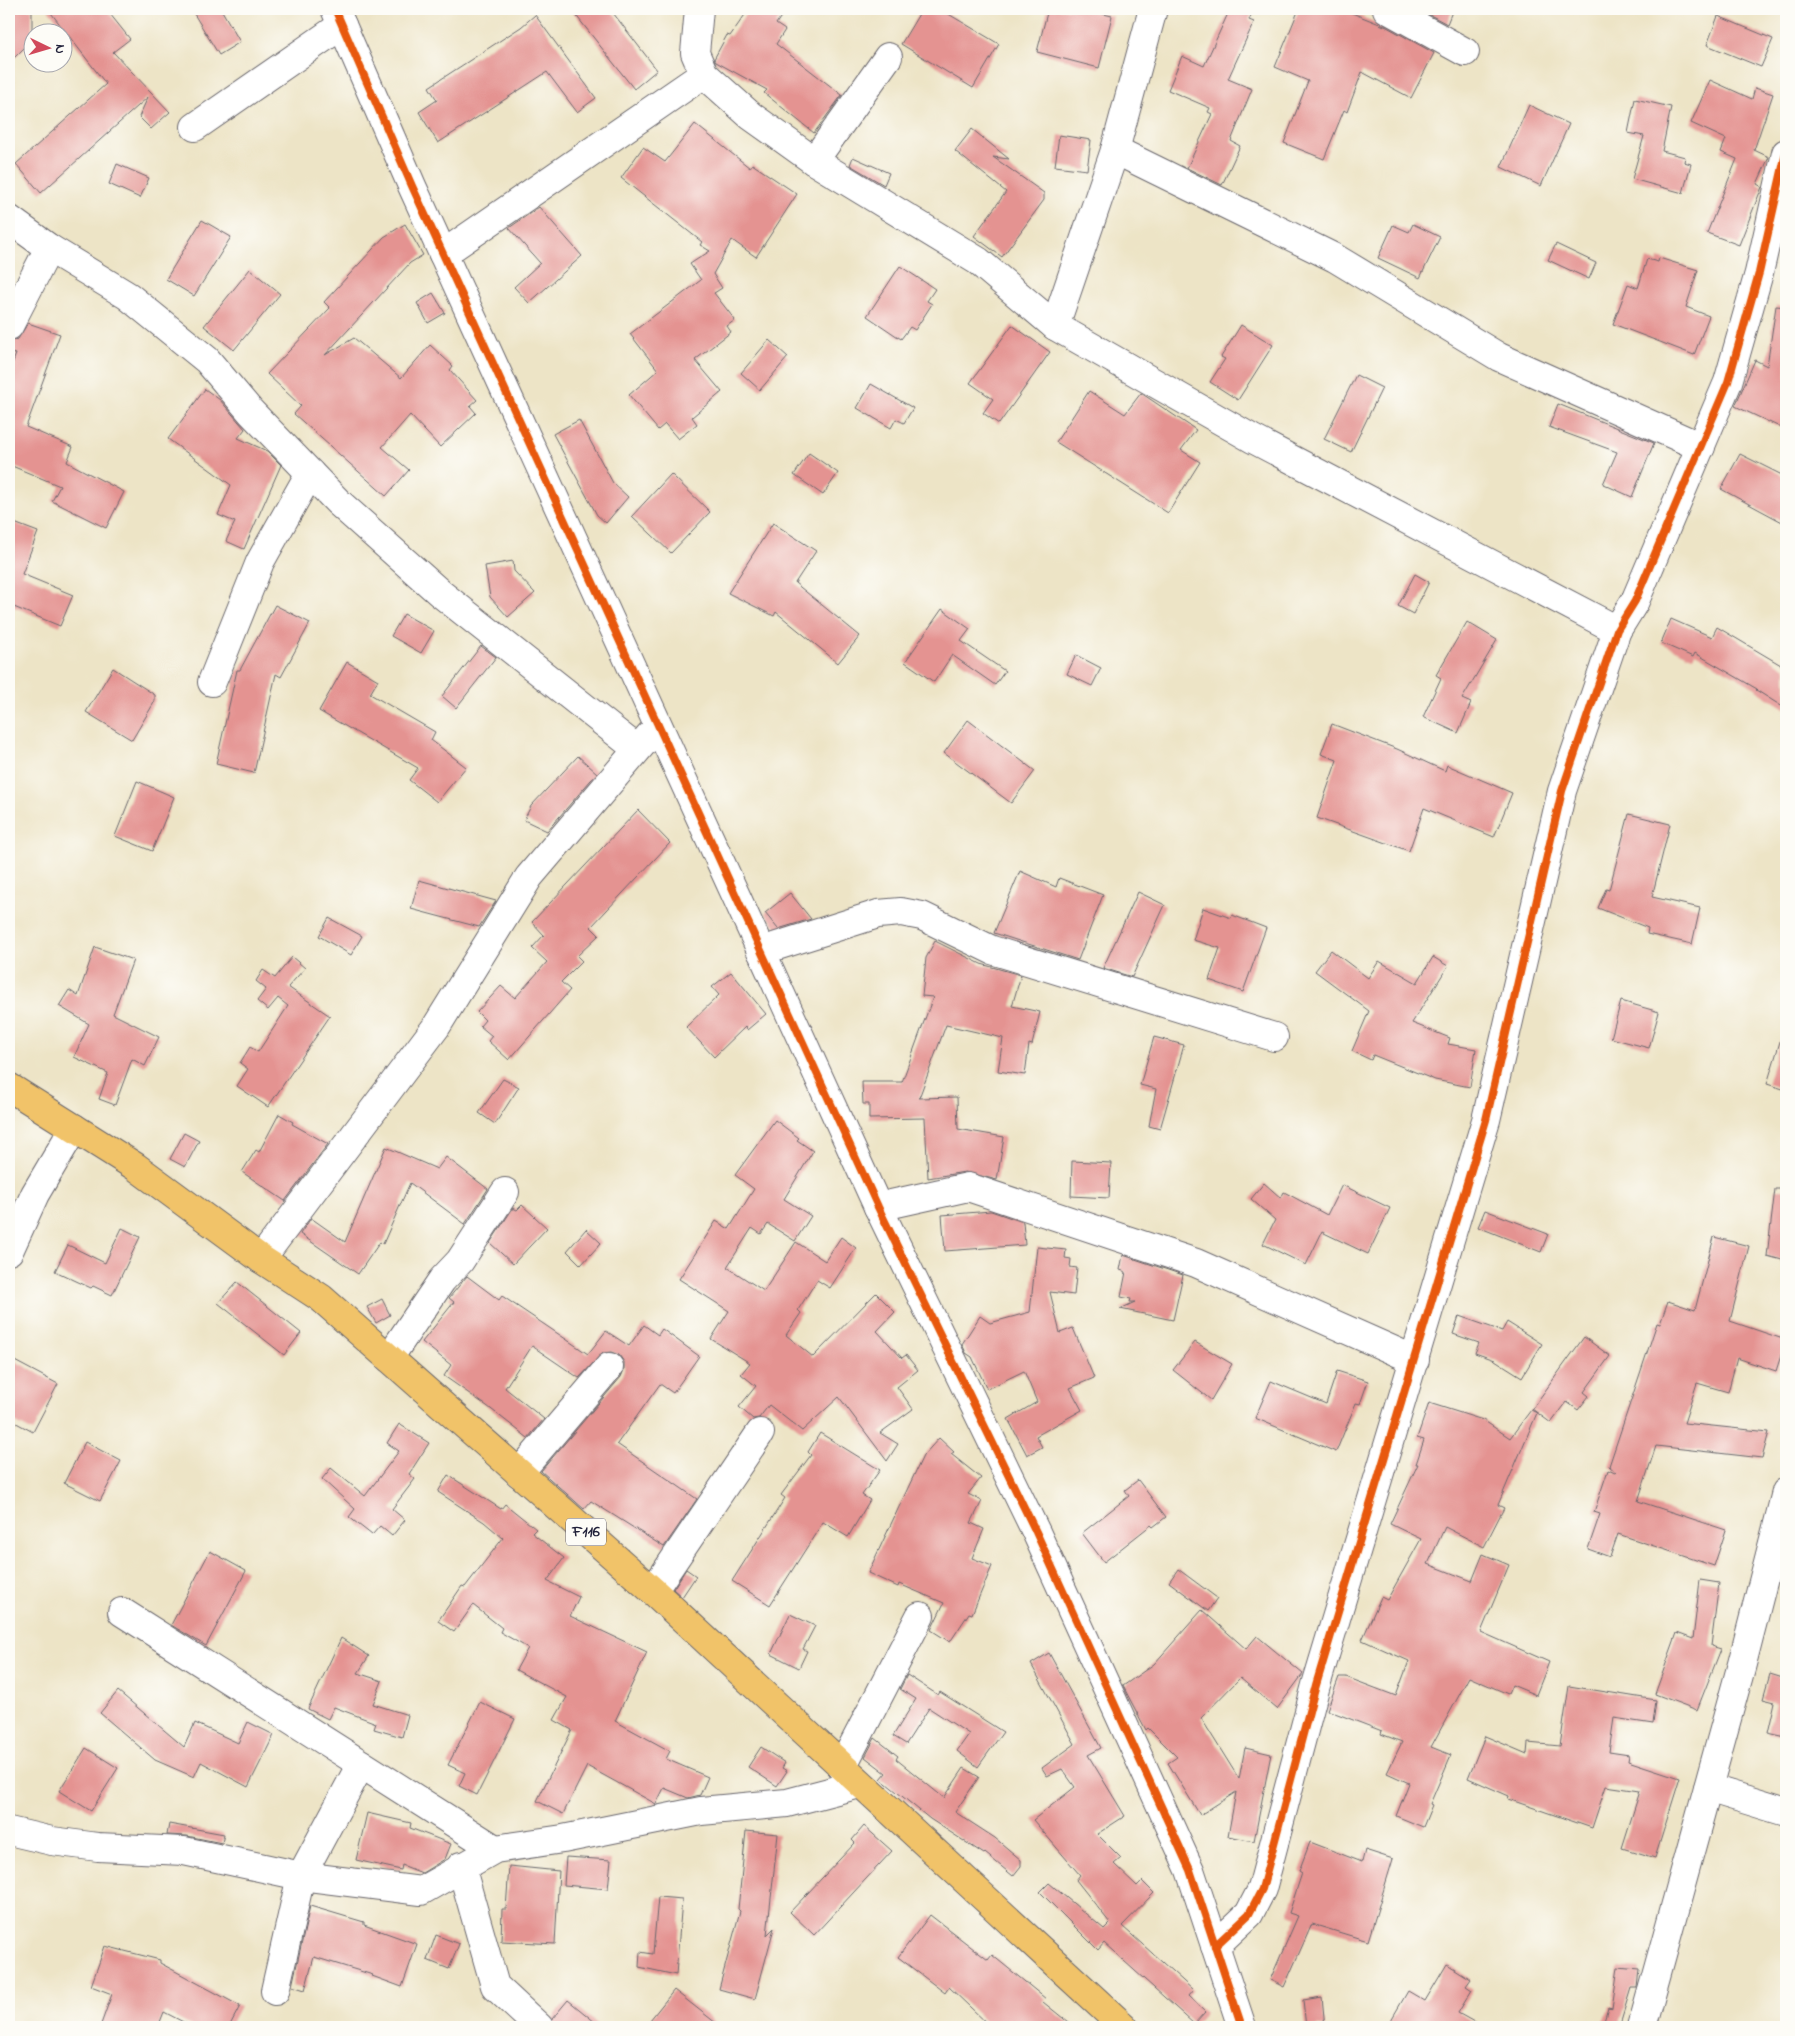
<svg xmlns="http://www.w3.org/2000/svg" width="1795" height="2036" font-family="'Indie Flower',sans-serif">
<style>
.building{fill:#e49391}
.lines{fill:none;stroke-linecap:round;stroke-linejoin:round}
.minor-casing{stroke:#69666c;stroke-width:30}
.major-casing{stroke:#69666c;stroke-width:30}
.minor{stroke:#fff;stroke-width:28}
.major{stroke:#f1c369;stroke-width:28}
.cycleway-casing{stroke:#fdfcf7;stroke-width:11}
.cycleway{stroke:#e8590c;stroke-width:8}
.labels{text-anchor:middle;dominant-baseline:central;stroke-width:4;stroke-linejoin:round;paint-order:stroke}
.shield{fill:#fdfcf7;stroke:#646373;stroke-width:1}
.shield-label{font-size:16px;font-weight:bold;fill:#22223b}
</style>
<rect width="100%" height="100%" fill="#fdfcf7"/>
<filter id="ink" filterUnits="userSpaceOnUse"><feTurbulence type="fractalNoise" baseFrequency=".02" numOctaves="2"/><feDisplacementMap in="SourceGraphic" scale="10" xChannelSelector="R" yChannelSelector="G"/><feConvolveMatrix kernelMatrix="1 2 1 2 8 2 1 2 1" color-interpolation-filters="sRGB"/></filter>
<filter id="wash" filterUnits="userSpaceOnUse"><feTurbulence type="fractalNoise" baseFrequency=".0096" numOctaves="4" result="noise"/><feDisplacementMap in="SourceGraphic" scale="20" xChannelSelector="R" yChannelSelector="G"/><feGaussianBlur stdDeviation="1.12" result="paint"/><feColorMatrix in="noise" values="0 0 0 0 0 0 0 0 0 0 0 0 0 0 0 0 0 1.4 0 .05"/><feComposite in="paint" operator="in"/></filter>
<g filter="url(#wash)">
<rect width="100%" height="100%" fill="#ede4c6"/>
<g id="blocks">
<!-- building -->
<g class="building">
<path d="M9,9H32V40L9,63Z"/>
<path d="M48,9H106L130,39L113,52L170,112L151,129L139,117L148,97L41,193L16,164L106,84Z"/>
<path d="M191,9H221L240,42L219,55Z"/>
<path d="M571,9H610L657,70L634,89Z"/>
<path d="M749,9H786L776,24L785,30L776,44L842,95L814,133L764,93L767,90L716,62L714,59L727,35L730,36Z"/>
<path d="M922,9H940L999,44L973,88L901,44Z"/>
<path d="M1048,9H1083L1112,16L1099,68L1037,52Z"/>
<path d="M1230,9H1254L1249,20L1254,22L1228,79L1252,89L1231,141L1240,146L1222,185L1187,168L1212,114L1208,112L1210,108L1168,90L1182,56L1204,66Z"/>
<path d="M1299,9H1342L1387,27L1434,53L1411,98L1362,72L1347,112L1344,110L1324,159L1284,143L1308,81L1275,67Z"/>
<path d="M1419,9H1453L1447,24Z"/>
<path d="M535,15L596,98L577,112L547,72L438,143L419,112L437,100L429,87L521,27Z"/>
<path d="M1718,16L1773,39L1761,67L1707,45Z"/>
<path d="M1710,80L1752,99L1755,88L1773,94L1754,150L1769,157L1757,184L1762,187L1739,245L1707,233L1737,159L1721,152L1726,139L1691,123Z"/>
<path d="M1635,99L1671,107L1662,151L1685,157L1684,162L1691,164L1683,193L1632,179L1644,136L1628,133Z"/>
<path d="M1529,105L1569,124L1541,186L1501,167Z"/>
<path d="M695,124L750,168L752,164L797,194L756,257L732,240L713,274L722,288L714,293L735,320L727,326L731,332L695,360L722,392L692,417L697,424L678,439L665,424L658,430L629,395L658,370L630,334L701,280L690,264L710,251L700,245L702,242L621,178L643,147L665,162Z"/>
<path d="M972,129L1009,159L993,157L1044,193V200L1002,257L974,236L1006,192L955,151Z"/>
<path d="M1059,135L1091,140L1087,170L1055,166Z"/>
<path d="M853,157L889,173L884,185L850,165Z"/>
<path d="M117,164L149,178L140,198L109,184Z"/>
<path d="M539,207L582,256L529,303L514,287L540,263L509,228Z"/>
<path d="M202,220L231,237L194,296L166,279Z"/>
<path d="M405,224L423,255L410,263L325,355L354,338L401,378L430,345L453,366L450,370L477,400L470,406L476,413L440,447L410,415L382,447L409,470L386,496L294,414L301,406L267,374L330,308L324,302L384,237Z"/>
<path d="M1413,224L1440,237L1420,278L1378,258L1393,225L1409,232Z"/>
<path d="M1556,244L1596,263L1589,279L1548,260Z"/>
<path d="M1659,258L1698,270L1686,307L1709,316L1694,355L1613,324L1628,284L1638,288L1647,259L1658,262Z"/>
<path d="M900,266L935,289L927,301L932,304L915,330L910,327L901,339L867,316Z"/>
<path d="M250,269L280,294L234,350L204,326Z"/>
<path d="M433,293L445,313L428,323L417,303Z"/>
<path d="M1776,306L1786,307V430L1735,406L1755,360L1767,366Z"/>
<path d="M28,323L60,334L26,427L73,447L67,462L124,492L106,528L52,501L60,486L12,466L9,468V372L16,354L9,353V341L18,339Z"/>
<path d="M1012,325L1050,352L999,424L983,413L993,399L970,383Z"/>
<path d="M1241,325L1273,345L1238,400L1210,382L1225,359L1221,357Z"/>
<path d="M769,340L788,357L760,390L741,373Z"/>
<path d="M1356,375L1382,388L1351,452L1324,439Z"/>
<path d="M871,384L913,408L904,423L896,419L891,428L857,408Z"/>
<path d="M205,389L220,400L245,429L238,438L267,451L281,465L244,549L226,541L235,522L218,515L231,485L168,439Z"/>
<path d="M1089,391L1125,414L1141,393L1196,430L1181,450L1200,462L1168,513L1056,442Z"/>
<path d="M1558,404L1654,443L1632,497L1603,484L1617,452L1549,427Z"/>
<path d="M579,420L613,483L628,497L606,523L597,515L553,434Z"/>
<path d="M809,453L838,473L823,495L794,475Z"/>
<path d="M1740,454L1786,477V524L1721,489Z"/>
<path d="M671,474L710,512L671,553L632,516Z"/>
<path d="M9,521L38,532L22,574L73,595L60,626L9,605Z"/>
<path d="M773,523L816,551L795,583L860,636L838,663L776,612L774,616L728,593Z"/>
<path d="M513,561L514,571L535,593L508,617L490,597L485,566Z"/>
<path d="M1415,574L1429,582L1413,614L1398,606Z"/>
<path d="M275,605L310,623L281,677L276,674L254,773L216,764L237,670H240Z"/>
<path d="M942,609L970,629L961,641L1005,671L995,685L952,655L934,682L905,662Z"/>
<path d="M404,614L434,631L421,653L391,636Z"/>
<path d="M1671,619L1712,637L1717,627L1786,668V709L1756,690L1757,689L1695,653L1693,657L1661,643Z"/>
<path d="M1467,622L1497,640L1462,699L1471,703L1458,733L1423,717L1441,678L1436,675Z"/>
<path d="M481,646L496,657L456,708L442,696Z"/>
<path d="M1076,655L1101,668L1092,686L1067,674Z"/>
<path d="M347,662L378,680L370,694L435,732L431,740L466,767L437,802L409,780L418,768L319,711Z"/>
<path d="M113,668L155,695V701L132,740L86,712Z"/>
<path d="M968,720L1035,771L1011,803L944,753Z"/>
<path d="M1332,724L1397,749L1445,771L1447,765L1512,793L1494,837L1424,808L1409,851L1317,818L1337,760L1321,754Z"/>
<path d="M578,756L597,773L547,831L524,820L531,806Z"/>
<path d="M137,781L174,797L152,851L115,836Z"/>
<path d="M638,810L670,843L591,927L599,935L577,956L582,961L561,982L570,990L509,1060L488,1041L492,1036L480,1026L485,1020L477,1012L501,986L515,998L547,962L532,948L544,935L532,922Z"/>
<path d="M1629,814L1670,824L1652,897L1700,908L1692,944L1647,934L1648,928L1598,908L1606,889L1609,890Z"/>
<path d="M1020,871L1056,887L1059,878L1103,895L1078,960L994,933Z"/>
<path d="M419,880L496,901L479,927L411,909Z"/>
<path d="M1138,892L1165,905L1132,977L1103,968Z"/>
<path d="M790,893L811,919L778,929L765,913Z"/>
<path d="M1203,908L1231,918L1232,915L1266,928L1243,992L1209,980L1220,948L1193,940Z"/>
<path d="M329,918L362,936L351,955L319,936Z"/>
<path d="M935,941L981,964L1021,975L1012,1006L1040,1012L1032,1045L1029,1044L1025,1075L998,1071L1003,1038L946,1025L919,1098L957,1097L958,1129L1004,1137L997,1180L965,1172L928,1178L925,1118L869,1119V1104H863L862,1082H902L933,997L922,996L926,958Z"/>
<path d="M95,947L133,960L113,1014L159,1037L145,1066L132,1059L115,1105L99,1099L108,1073L74,1057L89,1024L59,1006L69,990L78,996Z"/>
<path d="M1331,950L1368,978L1379,961L1417,983L1433,957L1448,966L1412,1023L1450,1038L1448,1044L1476,1049L1470,1087L1435,1080L1373,1055L1371,1060L1352,1051L1369,1011L1315,971Z"/>
<path d="M292,957L305,968L288,987L330,1016L268,1107L237,1086L248,1069L240,1063L250,1047L258,1052L288,1006L278,998L268,1010L257,1001L266,989L256,981L263,970L275,978Z"/>
<path d="M731,972L766,1014L747,1030L745,1027L714,1057L686,1027L719,995L712,987Z"/>
<path d="M1621,1001L1659,1012L1649,1048L1611,1038Z"/>
<path d="M1782,1035H1786V1090L1767,1084Z"/>
<path d="M1154,1037L1184,1045L1160,1129L1149,1126L1156,1089L1140,1085Z"/>
<path d="M503,1079L519,1087L495,1124L479,1113Z"/>
<path d="M279,1114L293,1122L292,1124L328,1144L285,1201L242,1172L256,1150L259,1152Z"/>
<path d="M775,1120L799,1138L797,1140L813,1151L784,1199L811,1216L795,1241L768,1224L761,1234L752,1228L727,1267L764,1291L796,1242L825,1261L841,1237L856,1248L830,1288L817,1280L798,1310L801,1313L786,1335L813,1357L876,1293L895,1312L877,1331L902,1358L906,1355L918,1370L897,1387L913,1409L880,1433L898,1444L887,1461L839,1397L802,1431L769,1405L759,1418L753,1419L739,1407L756,1386L741,1374L750,1363L711,1339L729,1311L679,1279L716,1221L729,1229L754,1189L735,1175Z"/>
<path d="M184,1133L199,1141L185,1167L170,1159Z"/>
<path d="M386,1147L437,1169L446,1157L488,1189L465,1224L410,1183L383,1244L380,1242L358,1274L300,1234L311,1218L345,1242Z"/>
<path d="M1072,1161L1111,1163L1109,1198L1071,1196Z"/>
<path d="M1264,1183L1281,1198L1284,1192L1327,1215L1342,1185L1390,1208L1368,1254L1322,1232L1306,1265L1263,1244L1275,1220L1251,1199Z"/>
<path d="M1775,1189H1786V1261L1767,1256Z"/>
<path d="M522,1205L547,1228L513,1264L490,1243L513,1208L517,1210Z"/>
<path d="M1485,1210L1548,1234L1541,1252L1478,1227Z"/>
<path d="M991,1211L1023,1222L1025,1245L945,1251L942,1215Z"/>
<path d="M122,1228L140,1237L112,1295L93,1286L91,1288L55,1271L68,1245L105,1263Z"/>
<path d="M586,1229L601,1243L581,1265L567,1251Z"/>
<path d="M1714,1237L1749,1246L1730,1321L1786,1340L1776,1371L1737,1358L1728,1392L1697,1383L1684,1423L1769,1432L1762,1458L1656,1446L1638,1501L1726,1530L1714,1566L1618,1534L1610,1557L1588,1549L1600,1514L1594,1512L1608,1470L1615,1473L1616,1472L1609,1466L1657,1323L1660,1324L1668,1301L1695,1310Z"/>
<path d="M1037,1247L1066,1250L1065,1258L1071,1259L1070,1267L1077,1268L1074,1295L1050,1292L1060,1333L1073,1328L1094,1378L1070,1388L1082,1410L1036,1436L1042,1447L1027,1455L1008,1419L1037,1402L1024,1371L987,1389L972,1357L966,1353L962,1344L980,1316L990,1323L1030,1312Z"/>
<path d="M1123,1255L1183,1275L1173,1320L1120,1309L1135,1302H1130L1131,1299L1121,1297L1126,1272L1120,1270Z"/>
<path d="M467,1276L499,1300L502,1296L588,1354L606,1331L629,1346L644,1325L658,1335L662,1329L699,1356L673,1393L660,1384L617,1444L697,1499L664,1547L591,1501L584,1509L541,1471L621,1377L624,1370V1362L619,1355L611,1352L603,1353L579,1378L532,1346L505,1388L544,1419L528,1438L487,1406L444,1376L451,1365L422,1342L454,1302L449,1298Z"/>
<path d="M237,1282L301,1333L284,1355L218,1303Z"/>
<path d="M382,1299L390,1315L376,1323L367,1307Z"/>
<path d="M1459,1316L1502,1331L1507,1322L1542,1344L1522,1377L1495,1360L1475,1353L1479,1343L1453,1334Z"/>
<path d="M1584,1337L1610,1356L1584,1392L1589,1396L1578,1410L1567,1402L1551,1423L1532,1409Z"/>
<path d="M1195,1342L1232,1364L1211,1400L1173,1370Z"/>
<path d="M9,1358L58,1384L33,1432L9,1419Z"/>
<path d="M1337,1371L1368,1381L1360,1404L1356,1403L1336,1452L1255,1418L1271,1381L1326,1404Z"/>
<path d="M1429,1403L1483,1420L1510,1438L1531,1410L1537,1413L1498,1505L1504,1508L1484,1547L1445,1527L1428,1564L1472,1581L1483,1554L1509,1565L1481,1632L1549,1662L1536,1695L1512,1685L1508,1694L1469,1677L1431,1747L1451,1755L1430,1804L1432,1805L1423,1827L1396,1816L1409,1783L1387,1773L1402,1742L1381,1734L1382,1731L1327,1710L1339,1677H1346L1396,1696L1409,1661L1362,1640L1381,1597L1387,1600L1421,1539L1390,1524L1418,1464H1416L1424,1440L1417,1438Z"/>
<path d="M399,1424L429,1443L409,1474L415,1479L392,1509L405,1520L392,1536L380,1526L372,1535L349,1517L355,1509L322,1479L331,1468L365,1496L399,1451L387,1443Z"/>
<path d="M820,1433L880,1470L862,1495L870,1500L848,1537L823,1522L770,1605L732,1581L785,1498L781,1495L811,1455L808,1452Z"/>
<path d="M939,1438L954,1452L951,1454L981,1478L968,1494L982,1501L971,1523L984,1529L972,1558L992,1566L972,1614L969,1613L950,1642L931,1630L944,1603L899,1584L898,1587L868,1573L923,1456Z"/>
<path d="M85,1442L121,1461L100,1501L64,1483Z"/>
<path d="M448,1475L501,1509L505,1504L536,1529L532,1533L564,1558L547,1581L579,1597L570,1616L647,1652L615,1721L670,1751L666,1759L708,1777L700,1795L688,1798L664,1788L656,1804L587,1766L563,1814L537,1801L572,1730L554,1720L567,1697L516,1670L528,1648L500,1632L502,1628L473,1605L454,1632L438,1621L462,1586L465,1587L503,1538L484,1522L438,1492Z"/>
<path d="M1138,1480L1166,1517L1153,1527L1151,1525L1104,1562L1082,1533L1129,1496L1125,1490Z"/>
<path d="M210,1551L246,1571L206,1646L171,1625Z"/>
<path d="M686,1569L696,1576L682,1597L673,1589Z"/>
<path d="M1178,1569L1217,1598L1208,1611L1169,1582Z"/>
<path d="M1700,1580L1719,1583L1711,1646L1721,1649L1697,1710L1655,1694L1677,1633L1693,1639Z"/>
<path d="M1202,1610L1246,1649L1257,1636L1303,1674L1277,1709L1240,1678L1201,1718L1239,1779L1245,1748L1271,1754L1254,1841L1228,1836L1236,1792L1200,1815L1168,1763L1177,1757L1148,1728L1146,1730L1123,1686L1154,1664Z"/>
<path d="M790,1614L815,1626L803,1649L807,1651L799,1668L771,1654Z"/>
<path d="M341,1638L369,1656L358,1673L382,1681L373,1704L408,1715L402,1737L374,1729L376,1723L334,1707L328,1719L308,1709Z"/>
<path d="M1049,1653L1101,1748L1088,1755L1125,1816L1097,1834L1121,1858L1114,1864L1137,1886L1142,1881L1154,1893L1122,1926L1193,1990L1188,1996L1205,2012L1194,2024L1104,1943L1098,1950L1040,1892L1049,1883L1104,1929L1110,1923L1076,1880L1080,1875L1033,1820L1075,1787L1062,1769L1047,1776L1042,1768L1075,1744L1031,1664Z"/>
<path d="M1770,1674L1786,1679V1737L1768,1733L1775,1702L1763,1699Z"/>
<path d="M907,1675L938,1695L940,1692L1003,1732L978,1767L957,1751L969,1734L929,1708L906,1744L893,1736L916,1699L900,1689Z"/>
<path d="M1569,1686L1656,1700L1653,1724L1614,1718L1609,1752L1629,1755L1628,1761L1680,1778L1655,1858L1622,1848L1640,1791L1606,1786L1592,1828L1508,1799L1509,1796L1468,1778L1485,1736L1527,1754L1528,1743L1560,1746Z"/>
<path d="M118,1691L184,1747L195,1723L238,1743L248,1722L274,1735L248,1787L201,1762L194,1777L155,1760L100,1713Z"/>
<path d="M480,1702L515,1719L477,1795L459,1786L465,1773L448,1765Z"/>
<path d="M875,1738L898,1756L896,1759L944,1798L964,1768L979,1777L955,1812L995,1838L1021,1860V1866L1013,1876L985,1853L984,1854L930,1819L881,1779L886,1773L865,1757Z"/>
<path d="M761,1747L785,1763L782,1768L787,1771L777,1786L748,1767Z"/>
<path d="M86,1748L118,1768L91,1811L59,1791Z"/>
<path d="M367,1813L411,1823L410,1828L451,1844L445,1859L422,1873L402,1865L401,1870L356,1860Z"/>
<path d="M169,1824L224,1834L222,1843L187,1836L167,1835Z"/>
<path d="M864,1826L892,1851L814,1935L790,1912L855,1843L852,1840Z"/>
<path d="M746,1831L778,1834L767,1935L774,1928L755,1999L719,1989L740,1911L738,1909Z"/>
<path d="M1310,1842L1362,1862L1365,1850L1393,1859L1368,1941L1312,1924L1284,1987L1270,1980L1298,1916L1289,1913L1302,1873L1299,1871Z"/>
<path d="M566,1857L611,1860L608,1889L564,1885Z"/>
<path d="M509,1866L559,1871L555,1944L501,1941L502,1909H506Z"/>
<path d="M658,1897L682,1899L676,1975L639,1967L640,1952L653,1954Z"/>
<path d="M310,1906L364,1922V1925L417,1944L402,1987L372,1976L373,1975L314,1957L305,1990L292,1986Z"/>
<path d="M930,1915L988,1960L992,1955L1046,1999L1043,2002L1074,2027H991L949,1987L945,1993L898,1957Z"/>
<path d="M436,1935L459,1944L449,1969L427,1960Z"/>
<path d="M105,1946L160,1960V1963L240,2006L229,2027H193L164,2012L158,2027H100L112,1994L91,1986Z"/>
<path d="M1447,1964L1471,1979L1466,1986L1472,1990L1458,2013L1483,2027H1387L1408,1991L1425,2001Z"/>
<path d="M1618,1967L1639,1969L1637,1988H1631L1619,2027H1602L1608,2007L1612,2008Z"/>
<path d="M674,1990L721,2027H658L650,2020Z"/>
<path d="M1322,1997L1325,2027H1306L1303,2000Z"/>
<path d="M568,2000L601,2027H554L552,2019Z"/>
</g>
</g>
</g>
<g filter="url(#ink)">
<use href="#blocks" fill-opacity="0" stroke="#69666c" stroke-width="1"/>
<g class="lines">
<!-- minor casing -->
<g class="minor-casing">
<g id="minor">
<path d="M335,9L412,186L878,1207L1036,1532L1190,1870L1242,2027"/>
<path d="M699,9L695,53L704,74L751,116L814,161L978,261L1055,326L1253,439L1617,630"/>
<path d="M1387,9L1465,52"/>
<path d="M195,127L342,25"/>
<path d="M1115,150L1335,258L1499,357L1701,447"/>
<path d="M814,161L888,57"/>
<path d="M9,219L49,248L128,296L207,360L251,412L338,502L440,593L637,749"/>
<path d="M443,254L704,74"/>
<path d="M9,326L49,248"/>
<path d="M1055,326L1115,150L1153,9"/>
<path d="M212,682L260,562L310,473"/>
<path d="M761,951L878,914L901,912L922,916L992,950L1274,1037"/>
<path d="M878,1207L968,1187L1196,1263L1415,1360"/>
<path d="M9,1251L35,1194L74,1128"/>
<path d="M261,1259L436,1027L529,877L650,735"/>
<path d="M389,1358L442,1280L460,1261L505,1192"/>
<path d="M519,1473L609,1367"/>
<path d="M653,1591L760,1433"/>
<path d="M122,1612L495,1849"/>
<path d="M842,1767L920,1616"/>
<path d="M1708,1788L1786,1812"/>
<path d="M9,1831L52,1841L98,1847L184,1851L301,1876L421,1891L495,1849L563,1839L701,1811L787,1803L860,1784"/>
<path d="M461,1866L495,1986L539,2027"/>
<path d="M1215,1946L1249,1914L1262,1889L1316,1685L1486,1120L1562,791L1617,630L1635,601L1728,382L1759,273L1786,153"/>
<path d="M275,1991L301,1876L361,1764"/>
<path d="M1642,2027L1742,1664L1786,1492"/>
</g>
</g>
<!-- major casing -->
<g class="major-casing">
<path id="major" d="M9,1087L136,1167L261,1259L321,1298L653,1591L1124,2027"/>
</g>
<!-- minor -->
<use href="#minor" class="minor"/>
<!-- major -->
<use href="#major" class="major"/>
<!-- cycleway casing -->
<g class="cycleway-casing">
<g id="cycleway">
<path d="M335,9L412,186L878,1207L1036,1532L1190,1870L1242,2027"/>
<path d="M1215,1946L1249,1914L1262,1889L1316,1685L1486,1120L1562,791L1617,630L1635,601L1728,382L1759,273L1786,153"/>
</g>
</g>
<!-- cycleway -->
<use href="#cycleway" class="cycleway"/>
</g>
</g>
<g class="labels">
<!-- shield labels -->
<rect class="shield" x="566" y="1518.5" width="40" height="27" rx="4"/>
<g class="shield-label">
<text x="586" y="1532">F116</text>
</g>
</g>
<!-- margin -->
<rect width="1795" height="2036" fill="none" stroke="#fdfcf7" stroke-width="30"/>
<!-- north arrow -->
<g transform="translate(48 48) rotate(95)"><circle r="24" fill="#fdfcf7" stroke="#a5a5ac"/>
<path d="M0-4L9 19L0 12L-9 19Z" fill="#d1495b"/>
<text y="-8" font-size="14" font-weight="bold" text-anchor="middle" fill="#22223b">N</text>
</g>
</svg>
